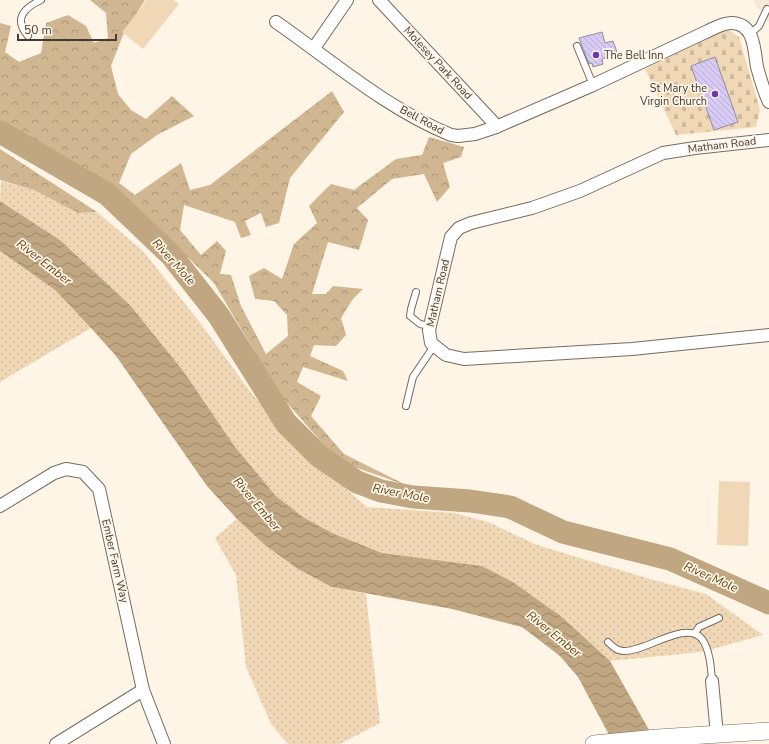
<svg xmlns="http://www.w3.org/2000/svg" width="769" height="744" font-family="'Nunito Sans',sans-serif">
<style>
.built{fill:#f6e8d4}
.green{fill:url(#green-dots)}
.forest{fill:url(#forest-crowns)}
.cemetery{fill:url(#cemetery-stones)}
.pitch{fill:#f0d7b5}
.water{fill:url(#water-waves)}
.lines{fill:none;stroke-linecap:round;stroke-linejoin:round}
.river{stroke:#c0a681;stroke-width:23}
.building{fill:url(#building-back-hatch);stroke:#928f9d}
.lane-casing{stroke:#746b5f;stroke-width:8}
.street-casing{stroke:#746b5f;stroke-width:14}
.secondary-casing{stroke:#746b5f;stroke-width:18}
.lane{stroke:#fff;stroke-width:6}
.street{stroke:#fff;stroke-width:12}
.secondary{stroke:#fff;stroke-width:17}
.poi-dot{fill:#6939b0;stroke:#fff5e6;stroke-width:1.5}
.labels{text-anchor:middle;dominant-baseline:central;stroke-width:3.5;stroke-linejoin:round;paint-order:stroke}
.poi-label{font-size:11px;fill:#3f3c36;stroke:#fff5e6;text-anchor:start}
.street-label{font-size:11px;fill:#3f3c36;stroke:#fff5e6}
.water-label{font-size:12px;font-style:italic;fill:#604518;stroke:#fff5e6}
</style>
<defs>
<pattern id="green-dots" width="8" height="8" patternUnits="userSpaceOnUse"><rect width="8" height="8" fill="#f0d7b5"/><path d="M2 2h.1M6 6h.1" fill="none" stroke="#cfb99c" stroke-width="1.8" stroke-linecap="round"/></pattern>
<pattern id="forest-crowns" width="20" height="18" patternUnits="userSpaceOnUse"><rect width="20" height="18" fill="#d0b691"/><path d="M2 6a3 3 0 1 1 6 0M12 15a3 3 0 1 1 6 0" fill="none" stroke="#aa9577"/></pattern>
<pattern id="cemetery-stones" width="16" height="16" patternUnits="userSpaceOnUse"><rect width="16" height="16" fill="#f0d7b5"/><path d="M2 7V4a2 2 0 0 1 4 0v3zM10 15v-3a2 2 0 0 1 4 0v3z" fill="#cfb99c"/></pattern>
<pattern id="water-waves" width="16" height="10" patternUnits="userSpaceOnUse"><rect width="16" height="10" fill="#c0a681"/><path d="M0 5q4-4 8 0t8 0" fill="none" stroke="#9d886a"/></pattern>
<pattern id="building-back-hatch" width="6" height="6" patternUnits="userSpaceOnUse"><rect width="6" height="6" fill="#d7cbf5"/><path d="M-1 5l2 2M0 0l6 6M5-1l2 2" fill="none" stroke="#baafd3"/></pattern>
</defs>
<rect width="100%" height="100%" fill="#fff5e6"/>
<!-- built -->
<path class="built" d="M754,0H769V22L756,6Z"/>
<!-- green -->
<g class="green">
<path d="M1,181L34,190L78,213L97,212L143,251L198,320L252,394L312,459L367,507L454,513L488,522L537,545L650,579L706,594L763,635L702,652L610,661L562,617L513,582L482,566L382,553L332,533L303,517L276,496L235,447L184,372L130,305L60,240L0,201Z"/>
<path d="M0,251L55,290L91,328L0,382Z"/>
<path d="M237,519L265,545L298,569L332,587L366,594L380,723L340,744H288L271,724L246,667L236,575L215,538Z"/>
</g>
<!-- forest -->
<g class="forest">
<path d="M90,0H145L123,35L111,66L118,94L131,110L146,119L172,96L194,116L157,135L131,154L119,183L135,195L181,163L190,190L210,185L332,91L344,112L290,178L279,223L266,227L261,213L245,221L251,235L241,238L235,222L184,205L180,230L201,255L217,241L226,251L220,274L231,275L241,306L266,354L288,336L287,315L274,301L255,299L249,276L264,268L282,279L294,244L317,223L309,206L331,184L354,190L396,159L422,155L429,137L464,147L461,157L443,163L450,187L437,202L424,174L392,179L357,208L368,220L359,250L328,242L312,294H326L333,286L363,289L353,299L341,318L346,335L336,346L314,345L310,356L343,371L348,381L303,367L297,382L321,396L311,416L344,454L408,486L338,461L281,396L214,283L122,193L0,121V23L11,26L5,52L19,62L41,53L46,23L68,15L86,26L94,43L108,38L106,13Z"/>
<path d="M0,149L97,212L78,213L34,190L0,180Z"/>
</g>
<!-- cemetery -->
<path class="cemetery" d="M727,29L739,37L760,110L756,127L676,135L645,69Z"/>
<!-- pitch -->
<g class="pitch">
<path d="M147,0H173L179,4L143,49L122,32Z"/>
<path d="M719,481L750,482L748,546L717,545Z"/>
</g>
<!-- water -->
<path class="water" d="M0,201L60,240L130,305L184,372L235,447L276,496L303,517L332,533L382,553L482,566L513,582L562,617L610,661L657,744H614L578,677L560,656L522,627L452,609L332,587L298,569L265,545L237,519L207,486L116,356L91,328L55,290L0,251Z"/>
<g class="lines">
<!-- river -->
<path class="river" d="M0,132L107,194L171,255L219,316L286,423L319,456L357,482L381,491L413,497L470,501L510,507L563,532L670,559L769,603"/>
</g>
<!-- building -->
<g class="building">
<path d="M602,32L605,43L613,41L617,52L607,55L608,57L602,59L603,64L593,67L592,63L589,64L579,38Z"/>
<path d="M715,57L738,122L714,130L691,66Z"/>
</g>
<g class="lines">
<!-- lane casing -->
<g class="lane-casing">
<g id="lane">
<path d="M750,34L759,26L767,9"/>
<path d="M28,36C13,19 24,8 41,0"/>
<path d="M577,46L593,85"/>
<path d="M416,292L411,309L410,316L420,324L430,326"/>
<path d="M406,406L413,377L434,346"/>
<path d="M695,633L699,627L719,618"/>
<path d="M608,642C612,646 617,651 623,651C644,653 686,619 702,639C710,650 711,668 712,681"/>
</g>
</g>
<!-- street casing -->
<g class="street-casing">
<g id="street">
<path d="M379,0L493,122L496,127"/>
<path d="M276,22C332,61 387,109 451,135L458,136L475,134L496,127L593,85L708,31C715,28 723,23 731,23C755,23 754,50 757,67C760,78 764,92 769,102"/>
<path d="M314,48L347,0"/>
<path d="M769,140L695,148L663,153L580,191L532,208L471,223L459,228L451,237L429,330L431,343L446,355L464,359L632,349L769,335"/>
<path d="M0,506L54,473L66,469L83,472L99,489L143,690L164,744"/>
<path d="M712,681L717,735"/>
<path d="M56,744L143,690"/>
</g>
</g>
<!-- secondary casing -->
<g class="secondary-casing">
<path id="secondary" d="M594,744L657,738L769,731"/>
</g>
<!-- lane -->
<use href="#lane" class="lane"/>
<!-- street -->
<use href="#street" class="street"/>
<!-- secondary -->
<use href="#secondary" class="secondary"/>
</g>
<!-- markers -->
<g class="poi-dot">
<circle cx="596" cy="55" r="4"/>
<circle cx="715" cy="94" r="4"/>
</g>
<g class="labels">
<!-- poi labels -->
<g class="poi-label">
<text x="604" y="55">The Bell Inn</text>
<text x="707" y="88" text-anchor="end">St Mary the<tspan x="707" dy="13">Virgin Church</tspan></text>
</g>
<!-- street labels -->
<g class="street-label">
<text transform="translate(438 63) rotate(47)">Molesey Park Road</text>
<text transform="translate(422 120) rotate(28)">Bell Road</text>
<text transform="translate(722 145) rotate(-7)">Matham Road</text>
<text transform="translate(438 293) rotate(-77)">Matham Road</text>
<text transform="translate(115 561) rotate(77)">Ember Farm Way</text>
</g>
<!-- water labels -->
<g class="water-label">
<text transform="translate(44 262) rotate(38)">River Ember</text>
<text transform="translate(174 262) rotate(48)">River Mole</text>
<text transform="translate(401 493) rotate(11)">River Mole</text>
<text transform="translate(257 504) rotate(50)">River Ember</text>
<text transform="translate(711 577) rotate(24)">River Mole</text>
<text transform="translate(554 634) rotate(39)">River Ember</text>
</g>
</g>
<!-- scale -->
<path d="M18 34v6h98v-6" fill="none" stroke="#3f3c36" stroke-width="2"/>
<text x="24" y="34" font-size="12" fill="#3f3c36" stroke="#fff5e6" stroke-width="3" paint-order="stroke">50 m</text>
</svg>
